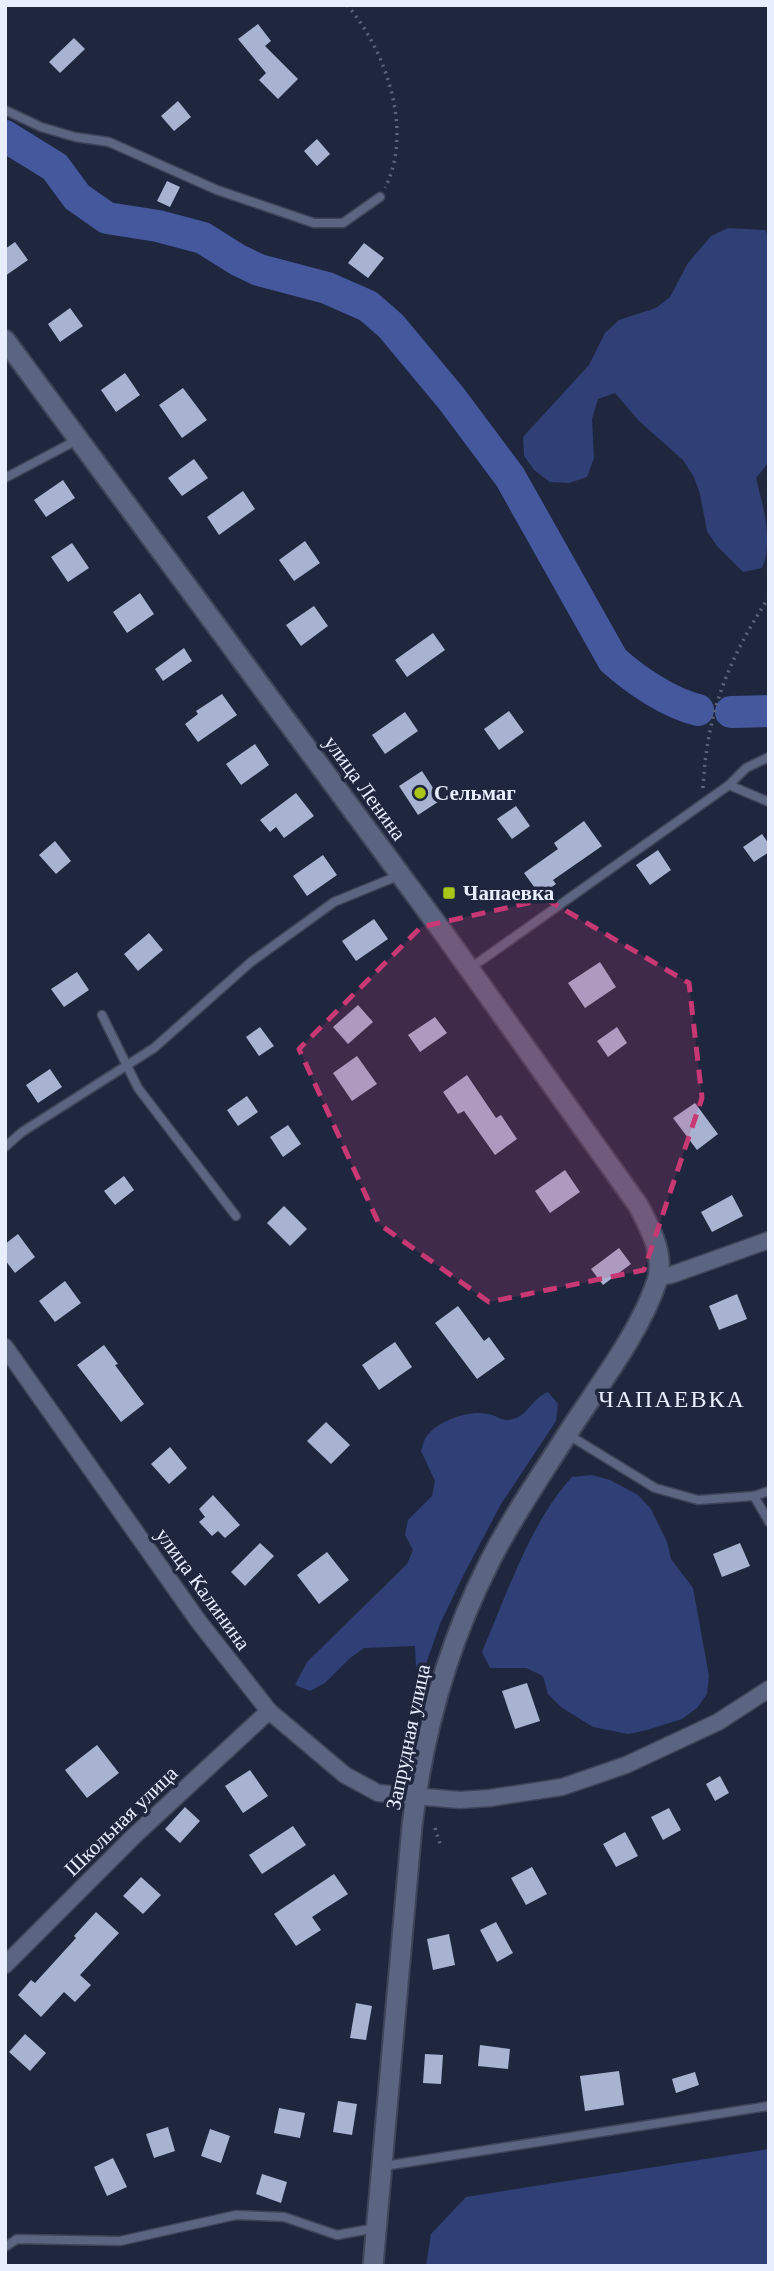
<svg xmlns="http://www.w3.org/2000/svg" width="774" height="2271" font-family="Georgia,serif">
<style>
.green{fill:#303f75}
.lines{fill:none;stroke-linecap:round;stroke-linejoin:round}
.river{stroke:#45589e;stroke-width:32}
.building{fill:#a8b3d2}
.service-casing{stroke:#3f4559;stroke-width:11}
.minor-casing{stroke:#3f4559;stroke-width:19}
.tertiary-casing{stroke:#3f4559;stroke-width:23}
.path{stroke:#5d657a;stroke-width:3.5;stroke-dasharray:2 5;stroke-linecap:butt}
.service{stroke:#5b6480;stroke-width:8}
.minor{stroke:#5b6480;stroke-width:16}
.tertiary{stroke:#5b6480;stroke-width:19}
.marked{fill:#c83874;fill-opacity:0.2;stroke:#c83874;stroke-width:5;stroke-dasharray:14 9;stroke-linejoin:round}
.poi-dot{fill:#a9c719;stroke:#1f273f;stroke-width:2.5}
.labels{text-anchor:middle;dominant-baseline:central;stroke-width:7;stroke-linejoin:round;paint-order:stroke}
.street-label{font-size:21px;fill:#e9eeff;stroke:#1f273f}
.poi-label{font-size:21px;font-weight:bold;fill:#e9eeff;stroke:#1f273f;text-anchor:start}
.quarter-label{font-size:24px;letter-spacing:2px;fill:#e9eeff;stroke:#1f273f}
</style>
<rect width="100%" height="100%" fill="#1f273f"/>
<!-- green -->
<g class="green">
<path d="M728,228L765,230L769,237V462L756,478C763,507 774,541 762,568L743,572L717,546L707,531L700,494L694,477L683,460L639,421L615,393L598,399L592,419L594,458L587,477L569,483L550,482L534,470L524,456L523,437L589,365L605,333L619,320L656,308L670,297L688,263L711,236Z"/>
<path d="M548,1392L558,1404L556,1421L501,1504L464,1574L440,1624L421,1678L416,1669L415,1646L364,1648L350,1658L325,1683L310,1691L295,1685L307,1662L407,1564L413,1550L405,1535L408,1520L432,1496L435,1481L421,1451C423,1446 424,1439 427,1436C439,1420 470,1410 488,1414C495,1415 502,1421 509,1420C529,1417 530,1399 548,1392Z"/>
<path d="M592,1475L610,1480L638,1495L651,1509L667,1542L671,1559L693,1588L709,1676L707,1694L697,1708L682,1719L647,1730L628,1734L593,1727L561,1707L548,1694L543,1676L526,1668H490L482,1652C506,1596 531,1521 572,1477Z"/>
<path d="M769,2149V2266H426L431,2234L466,2197Z"/>
</g>
<g class="lines">
<!-- river -->
<g class="river">
<path d="M5,136L55,167L77,197L107,218L158,226L203,238L238,260L259,270L327,288L368,306L391,326L451,398L510,477L613,660C635,680 669,703 698,710"/>
<path d="M731,712L769,711"/>
</g>
</g>
<!-- building -->
<g class="building">
<path d="M258,24L271,41L265,46L298,79L278,99L259,80L266,73L238,39Z"/>
<path d="M74,38L85,49L60,73L49,62Z"/>
<path d="M178,101L191,117L174,131L161,116Z"/>
<path d="M317,139L330,154L317,166L304,151Z"/>
<path d="M167,181L180,187L170,207L157,201Z"/>
<path d="M15,242L28,260L5,276V249Z"/>
<path d="M364,243L384,258L368,278L348,263Z"/>
<path d="M70,308L83,326L60,342L48,324Z"/>
<path d="M125,373L140,395L116,412L101,390Z"/>
<path d="M183,388L207,420L182,438L159,405Z"/>
<path d="M194,459L208,478L182,496L168,478Z"/>
<path d="M63,480L75,498L46,517L34,500Z"/>
<path d="M243,491L255,509L219,535L207,517Z"/>
<path d="M305,541L320,563L294,581L279,560Z"/>
<path d="M72,543L89,568L68,582L51,557Z"/>
<path d="M140,593L154,614L127,633L113,612Z"/>
<path d="M314,606L328,626L301,646L286,625Z"/>
<path d="M433,633L445,650L407,677L395,660Z"/>
<path d="M184,648L192,661L163,681L155,669Z"/>
<path d="M222,694L237,715L198,742L185,724L198,714L196,711Z"/>
<path d="M509,711L524,732L499,750L484,729Z"/>
<path d="M405,712L418,731L385,754L372,735Z"/>
<path d="M255,744L269,765L241,785L226,764Z"/>
<path d="M422,771L441,800L418,815L399,786Z"/>
<path d="M296,793L314,816L284,838L276,827L270,832L260,820Z"/>
<path d="M516,806L530,826L512,839L497,819Z"/>
<path d="M584,821L602,846L553,880L556,884L540,895L524,873L558,849L554,843Z"/>
<path d="M762,834L769,844V852L754,862L743,847Z"/>
<path d="M55,841L71,861L56,874L39,855Z"/>
<path d="M658,850L671,870L650,885L636,865Z"/>
<path d="M323,855L337,875L307,896L293,876Z"/>
<path d="M374,919L388,939L356,961L342,941Z"/>
<path d="M149,933L163,950L138,971L124,954Z"/>
<path d="M600,962L616,987L585,1008L568,983Z"/>
<path d="M77,972L89,990L64,1007L51,989Z"/>
<path d="M358,1005L373,1022L348,1044L333,1027Z"/>
<path d="M435,1017L447,1033L420,1052L408,1035Z"/>
<path d="M260,1027L274,1046L259,1056L246,1037Z"/>
<path d="M617,1027L627,1043L608,1057L597,1041Z"/>
<path d="M357,1056L377,1084L352,1101L333,1073Z"/>
<path d="M50,1069L62,1087L38,1103L26,1085Z"/>
<path d="M467,1075L496,1118L501,1115L517,1139L495,1155L464,1111L458,1114L443,1092Z"/>
<path d="M247,1096L258,1112L238,1126L227,1110Z"/>
<path d="M695,1103L718,1134L697,1150L673,1118Z"/>
<path d="M288,1125L301,1144L283,1157L270,1137Z"/>
<path d="M565,1170L580,1192L550,1213L535,1191Z"/>
<path d="M124,1176L134,1190L115,1205L104,1191Z"/>
<path d="M732,1195L743,1216L712,1232L701,1212Z"/>
<path d="M284,1206L307,1229L290,1246L267,1223Z"/>
<path d="M18,1234L35,1257L15,1273L5,1260V1244Z"/>
<path d="M619,1248L631,1264L603,1285L591,1269Z"/>
<path d="M65,1281L81,1303L55,1322L39,1301Z"/>
<path d="M737,1294L747,1319L719,1330L709,1306Z"/>
<path d="M458,1306L484,1341L489,1337L505,1359L477,1379L435,1323Z"/>
<path d="M395,1342L412,1367L379,1390L362,1365Z"/>
<path d="M104,1345L118,1364L115,1365L144,1404L121,1422L77,1365Z"/>
<path d="M326,1422L350,1445L331,1464L307,1441Z"/>
<path d="M170,1447L187,1468L169,1484L151,1464Z"/>
<path d="M213,1495L240,1525L225,1538L218,1531L212,1536L199,1522L205,1517L199,1509Z"/>
<path d="M260,1543L274,1556L245,1586L231,1572Z"/>
<path d="M740,1543L750,1566L722,1577L713,1554Z"/>
<path d="M327,1552L349,1580L319,1604L297,1575Z"/>
<path d="M527,1683L540,1721L515,1729L502,1691Z"/>
<path d="M97,1745L119,1773L87,1798L65,1770Z"/>
<path d="M250,1770L268,1796L243,1813L225,1786Z"/>
<path d="M720,1776L729,1793L715,1801L706,1784Z"/>
<path d="M185,1807L200,1821L180,1843L165,1829Z"/>
<path d="M669,1808L681,1830L663,1840L651,1817Z"/>
<path d="M293,1826L306,1845L262,1874L249,1855Z"/>
<path d="M625,1832L638,1856L616,1867L603,1844Z"/>
<path d="M532,1867L547,1894L526,1905L511,1878Z"/>
<path d="M334,1874L348,1894L312,1917L321,1930L296,1946L274,1914Z"/>
<path d="M141,1877L161,1895L143,1914L123,1896Z"/>
<path d="M96,1912L119,1933L80,1975L91,1985L75,2002L64,1992L41,2017L18,1995L31,1980L35,1983L76,1938L74,1936Z"/>
<path d="M496,1922L513,1953L497,1962L480,1930Z"/>
<path d="M449,1934L455,1965L433,1970L427,1939Z"/>
<path d="M356,2003L372,2006L366,2040L350,2038Z"/>
<path d="M25,2034L46,2053L30,2071L9,2052Z"/>
<path d="M480,2045L510,2049L508,2069L478,2066Z"/>
<path d="M425,2054L443,2055L441,2084L423,2083Z"/>
<path d="M619,2071L624,2105L585,2111L580,2076Z"/>
<path d="M695,2072L699,2085L676,2093L672,2079Z"/>
<path d="M338,2101L357,2104L352,2135L333,2132Z"/>
<path d="M279,2108L305,2113L300,2138L274,2133Z"/>
<path d="M168,2127L175,2151L154,2158L146,2134Z"/>
<path d="M210,2129L230,2136L221,2163L201,2156Z"/>
<path d="M113,2158L127,2187L107,2196L94,2167Z"/>
<path d="M262,2174L287,2182L281,2203L256,2194Z"/>
</g>
<g class="lines">
<!-- service casing -->
<g class="service-casing">
<g id="service">
<path d="M5,110L41,127L75,137L109,142L217,190L314,223H343L380,197"/>
<path d="M5,478L79,439"/>
<path d="M729,785L769,802"/>
<path d="M469,969L729,785L746,768L769,757"/>
<path d="M102,1015L138,1088L236,1216"/>
<path d="M5,1147L22,1132L154,1048L251,962L334,902L400,875"/>
<path d="M567,1434L655,1488L698,1500L754,1496L769,1522"/>
<path d="M754,1496L769,1491"/>
<path d="M384,2166L769,2106"/>
<path d="M5,2247L17,2239L120,2241L236,2215L284,2217L337,2235L376,2228"/>
</g>
</g>
<!-- minor casing -->
<g class="minor-casing">
<g id="minor">
<path d="M658,1277L671,1275L769,1240"/>
<path d="M5,1347L199,1622L269,1711L345,1775L378,1793L460,1800L490,1798L562,1787L626,1765L718,1722L769,1689"/>
<path d="M5,1965L134,1836L269,1711"/>
</g>
</g>
<!-- tertiary casing -->
<g class="tertiary-casing">
<path id="tertiary" d="M5,340L445,935L638,1205C650,1228 665,1254 657,1281C640,1333 596,1389 566,1436C540,1477 511,1519 489,1563C447,1646 423,1733 412,1826L373,2266"/>
</g>
<!-- path -->
<g class="path">
<path d="M347,5C386,50 414,131 385,188"/>
<path d="M703,788C707,712 728,660 769,597"/>
<path d="M435,1828L441,1847"/>
</g>
<!-- service -->
<use href="#service" class="service"/>
<!-- minor -->
<use href="#minor" class="minor"/>
<!-- tertiary -->
<use href="#tertiary" class="tertiary"/>
</g>
<!-- marked area -->
<path class="marked" d="M546,899L689,983L702,1098L644,1270L489,1302L379,1224L299,1049L421,927Z"/>
<!-- markers -->
<g class="poi-dot">
<circle cx="420" cy="793" r="7"/>
<rect x="442" y="886" width="14" height="14" rx="3.5"/>
</g>
<g class="labels">
<!-- street labels -->
<g class="street-label">
<text transform="translate(365 788) rotate(54)">улица Ленина</text>
<text transform="translate(203 1589) rotate(54)">улица Калинина</text>
<text transform="translate(408 1737) rotate(-78)">Запрудная улица</text>
<text transform="translate(121 1821) rotate(-44)">Школьная улица</text>
</g>
<!-- poi labels -->
<g class="poi-label">
<text x="434" y="793">Сельмаг</text>
<text x="463" y="893">Чапаевка</text>
</g>
<!-- quarter labels -->
<g class="quarter-label">
<text x="672" y="1399">ЧАПАЕВКА</text>
</g>
</g>
<!-- border -->
<rect width="774" height="2271" fill="none" stroke="#e9eeff" stroke-width="14"/>
</svg>
